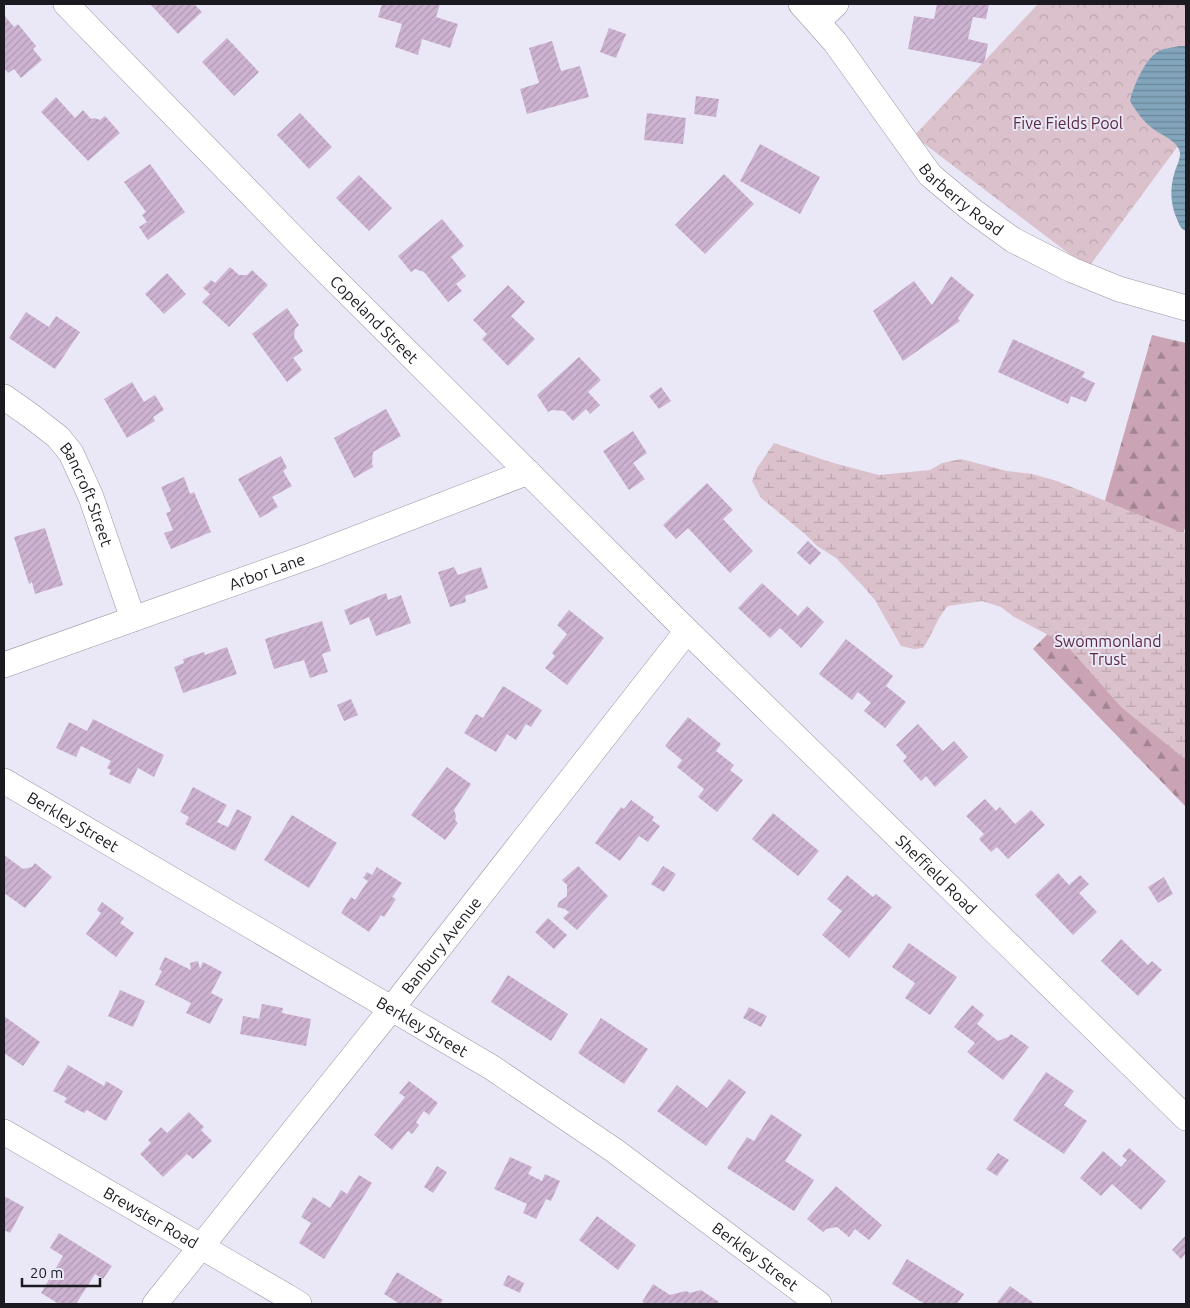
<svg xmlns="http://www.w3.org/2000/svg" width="1190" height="1308" font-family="Ubuntu,sans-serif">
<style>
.forest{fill:url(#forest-firs)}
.wetland{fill:url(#wetland-marsh)}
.park{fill:url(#park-crowns)}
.water{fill:url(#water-rules)}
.building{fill:url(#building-hatch)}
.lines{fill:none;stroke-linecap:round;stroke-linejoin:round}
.street-casing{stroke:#9996a5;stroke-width:26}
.street{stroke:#fff;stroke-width:25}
.labels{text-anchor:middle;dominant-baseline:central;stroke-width:4;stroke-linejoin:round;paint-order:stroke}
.park-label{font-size:16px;fill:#5b2942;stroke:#eae8f7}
.street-label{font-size:16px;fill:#1b1a20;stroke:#eae8f7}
</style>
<defs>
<pattern id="forest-firs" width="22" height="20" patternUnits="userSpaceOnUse" patternTransform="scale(1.25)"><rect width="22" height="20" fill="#caa4b4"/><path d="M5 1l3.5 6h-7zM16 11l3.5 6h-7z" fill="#a38592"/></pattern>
<pattern id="wetland-marsh" width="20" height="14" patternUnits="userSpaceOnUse" patternTransform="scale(1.25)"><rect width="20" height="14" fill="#dbc1cc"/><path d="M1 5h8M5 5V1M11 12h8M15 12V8" fill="none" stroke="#bba5af"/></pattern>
<pattern id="park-crowns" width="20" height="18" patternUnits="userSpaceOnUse" patternTransform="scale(1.25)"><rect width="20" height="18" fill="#dbc1cc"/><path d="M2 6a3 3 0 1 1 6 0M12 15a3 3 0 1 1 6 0" fill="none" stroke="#bba5af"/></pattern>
<pattern id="water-rules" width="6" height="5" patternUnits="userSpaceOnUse" patternTransform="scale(1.25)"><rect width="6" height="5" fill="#82a5bb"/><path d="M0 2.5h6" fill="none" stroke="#6a8698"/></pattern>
<pattern id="building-hatch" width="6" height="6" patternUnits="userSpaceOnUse" patternTransform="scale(1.25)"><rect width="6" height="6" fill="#cdb3d1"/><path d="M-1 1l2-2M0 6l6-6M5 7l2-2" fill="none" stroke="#af99b3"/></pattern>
</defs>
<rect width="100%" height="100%" fill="#eae8f7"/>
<!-- forest -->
<path class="forest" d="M1152,335L1186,343V524L1158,630L1186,636V807L1033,649L1075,606Z"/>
<!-- wetland -->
<path class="wetland" d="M774,443L830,462L879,475L930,470L942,463L961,459L1007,471L1032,474L1057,481L1176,530L1186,533V760L1122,708L1069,648L1052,637L1014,617L1001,607L982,601L948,606C936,619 933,634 923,648L914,649L901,646L875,600L862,585L836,558L817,546L805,534L761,498L752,481L757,468Z"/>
<!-- park -->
<path class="park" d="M1038,4H1186V135L1088,268L914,136Z"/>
<!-- water -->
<path class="water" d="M1179,46H1186V231C1179,228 1179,223 1176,217C1170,202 1170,186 1175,171C1177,165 1180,160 1180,153C1178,140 1160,135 1152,128C1143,121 1136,111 1130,101C1133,87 1144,62 1156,53C1162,48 1172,48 1179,46Z"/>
<!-- building -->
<g class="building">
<path d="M150,4H194L202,12L178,34Z"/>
<path d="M382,4H440L436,17L458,24L450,48L422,39L418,55L395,47L402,24L378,17Z"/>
<path d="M937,4H989L986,19L973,17L968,39L988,44L984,64L908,49L914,16L934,19Z"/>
<path d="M4,15L14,27L18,24L36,46L33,49L42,60L21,78L14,69L8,73L4,68L5,63L4,61Z"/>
<path d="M609,28L626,34L616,58L600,52Z"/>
<path d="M227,38L259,72L234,96L202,62Z"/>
<path d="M552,41L561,71L580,66L589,97L527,114L520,89L539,83L529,48Z"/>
<path d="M696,96L719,99L716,117L694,114Z"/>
<path d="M56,97L75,118L83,110L91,119L95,118L100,120L105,116L120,133L88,161L41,112Z"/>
<path d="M300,113L332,147L309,169L277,135Z"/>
<path d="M647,113L686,118L683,144L644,140Z"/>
<path d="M760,144L820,177L800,214L740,181Z"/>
<path d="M150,164L185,212L148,240L139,227L147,222L142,215L146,212L124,182Z"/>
<path d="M724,174L754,204L705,254L675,225Z"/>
<path d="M359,175L392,208L369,231L336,198Z"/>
<path d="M442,219L464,246L451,257L466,276L456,284L462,291L448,302L424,272L415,269L411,272L398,256Z"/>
<path d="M230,267L239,275H247L252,270L268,285L229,327L202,302L210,294L203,288L211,280L215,283Z"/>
<path d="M167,273L186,294L164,314L145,294Z"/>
<path d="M951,276L974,295L958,318L960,321L903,361L873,311L914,281L932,305Z"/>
<path d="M508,285L525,302L511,316L535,339L508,366L482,339L487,334L473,320Z"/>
<path d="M287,308L299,325L295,329L294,337L303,351L293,358L302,370L287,382L252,334Z"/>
<path d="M26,312L49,327L56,316L80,332L55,369L9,338Z"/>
<path d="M1013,339L1085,372L1082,377L1095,383L1086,402L1071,396L1068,404L998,372Z"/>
<path d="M579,357L601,380L588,392L600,405L590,414L586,409L573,421L564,411L552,410L548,412L537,395Z"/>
<path d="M132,382L144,402L155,395L164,410L153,417L155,421L127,438L104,399Z"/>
<path d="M661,387L671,401L659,409L649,396Z"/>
<path d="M386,409L401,436L373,452L372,463L373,467L354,478L334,438Z"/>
<path d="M633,431L647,453L633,463L645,479L629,490L603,451Z"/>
<path d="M281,456L287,468L283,471L292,486L272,497L278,507L260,518L238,479Z"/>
<path d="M184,477L190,494L194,492L211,532L171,549L164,533L173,530L166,513L171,511L161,487Z"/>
<path d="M707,483L733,510L723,519L753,551L730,573L688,528L676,539L663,525Z"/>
<path d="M45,528L63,585L35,594L32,582L29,584L14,537Z"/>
<path d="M808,541L821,553L810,565L797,553Z"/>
<path d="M454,567L458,575L481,567L488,588L465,596L466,602L450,607L438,572Z"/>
<path d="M762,583L798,616L807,606L824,622L801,648L780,628L770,638L738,608Z"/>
<path d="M386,593L388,600L401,595L411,623L376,636L369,617L350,625L344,610Z"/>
<path d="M569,610L604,638L567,685L545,668L555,656L552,653L567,634L557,625Z"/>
<path d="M322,621L331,651L322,654L328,672L310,678L304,660L274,669L265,639Z"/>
<path d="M846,639L893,676L886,686L906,702L885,728L864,711L871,703L858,692L852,700L819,674Z"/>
<path d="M227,647L237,674L183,693L174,667L184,663L183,659L204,652L205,655Z"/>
<path d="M503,686L542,710L531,727L526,724L516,740L507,734L496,752L464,733L476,714L483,718Z"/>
<path d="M351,699L358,715L344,721L337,705Z"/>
<path d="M688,717L721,744L716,751L734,765L730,770L743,780L717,812L698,797L704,789L677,767L682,760L665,746Z"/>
<path d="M93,719L164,755L154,777L138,768L130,784L109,774L111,770L107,768L111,761L81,746L76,757L56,748L69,722L87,731Z"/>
<path d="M918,724L943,751L954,741L968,757L935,787L926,776L921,781L903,761L907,757L896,745Z"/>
<path d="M447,767L471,784L454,810L456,816L455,820L458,823L445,840L411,815Z"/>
<path d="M193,787L227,805L217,822L228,827L237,809L252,817L235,851L185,824L189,817L180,812Z"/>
<path d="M985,799L996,811L1000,807L1015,824L1031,810L1045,825L1008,859L997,847L991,852L979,839L984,834L966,816Z"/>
<path d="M631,800L654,817L652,820L660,826L648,842L639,836L620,861L595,843L621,807L624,809Z"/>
<path d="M773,813L819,851L798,876L752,839Z"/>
<path d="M292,815L337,843L309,888L264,860Z"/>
<path d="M4,855L23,869L32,867L35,863L52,877L25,908L4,893Z"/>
<path d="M578,866L608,896L577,930L563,918L569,912L565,909L557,907L559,902L567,896V885L562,880Z"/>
<path d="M663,866L676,874L664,892L651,884Z"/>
<path d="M377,867L402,883L392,897L396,899L384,917L381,915L369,932L341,913L351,897L355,900L368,881L363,878L367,872L372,875Z"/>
<path d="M1058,873L1069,885L1080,875L1089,884L1079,893L1097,912L1073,935L1035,895Z"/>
<path d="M847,875L873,897L876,894L892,907L849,958L822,935L842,911L827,899Z"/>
<path d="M1164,877L1173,894L1158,903L1148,887Z"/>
<path d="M102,902L124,918L120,923L134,933L116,957L86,934L101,913L97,910Z"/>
<path d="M548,918L567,935L554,949L535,932Z"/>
<path d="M1121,939L1148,965L1152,961L1162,970L1138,996L1101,961Z"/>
<path d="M909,943L957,977L930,1015L905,998L915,983L892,967Z"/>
<path d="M165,957L191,970L190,963L198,961L200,969L203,962L222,972L211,993L223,999L210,1024L186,1013L191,1003L155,985L162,971L159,969Z"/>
<path d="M508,975L568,1014L551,1041L491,1002Z"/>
<path d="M120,990L145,1001L133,1027L108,1016Z"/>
<path d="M262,1004L283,1008L282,1013L311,1019L306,1046L240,1034L243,1016L259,1019Z"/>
<path d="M972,1005L984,1015L977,1024L998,1041L1008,1037L1011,1034L1029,1047L1003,1080L967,1052L975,1043L954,1027Z"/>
<path d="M749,1007L767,1016L761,1027L743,1018Z"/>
<path d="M4,1016L40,1042L23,1066L4,1053Z"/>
<path d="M601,1018L648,1049L624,1084L578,1053Z"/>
<path d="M68,1065L104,1086L106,1081L123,1091L106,1121L87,1110L84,1113L64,1102L67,1098L53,1091Z"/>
<path d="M1046,1072L1074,1091L1064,1105L1087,1121L1064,1154L1013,1120Z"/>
<path d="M729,1079L746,1092L706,1146L657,1111L677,1085L707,1108Z"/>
<path d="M409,1081L438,1103L429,1115L424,1111L416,1122L419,1125L412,1134L408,1131L392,1150L374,1135L405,1097L399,1093Z"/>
<path d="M189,1112L204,1127L201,1130L212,1141L193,1159L187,1154L163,1177L140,1154L151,1143L148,1140L161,1127L167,1133Z"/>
<path d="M771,1114L802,1135L785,1161L814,1180L794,1211L727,1168L747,1137L754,1141Z"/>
<path d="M1129,1148L1166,1181L1141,1210L1112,1184L1101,1196L1080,1178L1103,1151L1121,1167L1127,1160L1122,1156Z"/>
<path d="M998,1153L1009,1160L997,1176L986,1169Z"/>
<path d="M510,1157L532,1167L528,1174L542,1181L545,1174L560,1181L551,1201L546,1199L536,1219L523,1213L527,1204L494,1189Z"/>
<path d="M437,1166L447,1172L433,1193L424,1187Z"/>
<path d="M359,1175L372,1183L324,1259L299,1243L311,1223L301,1217L313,1197L330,1208L341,1190L347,1194Z"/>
<path d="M836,1186L882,1225L869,1240L855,1229L849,1237L837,1227L826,1229L823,1232L807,1219Z"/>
<path d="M4,1196L24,1207L10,1233L4,1230Z"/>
<path d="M597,1216L636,1245L618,1270L579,1240Z"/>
<path d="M59,1233L112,1266L103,1279L95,1274L76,1304H59L41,1293L63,1256L50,1248Z"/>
<path d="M1186,1235V1253L1181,1259L1172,1250Z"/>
<path d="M907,1259L964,1294L957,1304H925L892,1284Z"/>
<path d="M397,1272L443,1300L440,1304H396L397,1302L384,1294Z"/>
<path d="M508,1275L524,1283L520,1293L503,1285Z"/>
<path d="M653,1284L670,1295L686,1291L690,1293L701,1290L719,1302L718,1304H646L642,1302Z"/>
<path d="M1010,1286L1035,1304H996Z"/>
</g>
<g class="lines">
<!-- street casing -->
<g class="street-casing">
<g id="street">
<path id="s1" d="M66,4L312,257L674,618L1186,1118"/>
<path id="s2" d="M801,4L835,42L930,175L973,211L1013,240L1072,270L1119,289L1186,308"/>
<path d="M818,21L836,4"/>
<path id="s3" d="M4,397L31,416L58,437L71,453L91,497L133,619"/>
<path id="s4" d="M4,665L313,555L528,472"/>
<path id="s5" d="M4,781L491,1067L615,1151L819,1304"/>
<path id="s6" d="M4,1132L286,1296L299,1304"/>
<path id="s7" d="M155,1304L392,1008L687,631"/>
</g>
</g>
<!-- street -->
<use href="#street" class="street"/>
</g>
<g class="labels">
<!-- park labels -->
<g class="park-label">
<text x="1068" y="123">Five Fields Pool</text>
<text x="1108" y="641">Swommonland<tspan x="1108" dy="18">Trust</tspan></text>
</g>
<!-- street labels -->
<g class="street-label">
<text stroke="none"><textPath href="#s2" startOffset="254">Barberry Road</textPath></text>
<text stroke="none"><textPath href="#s1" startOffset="441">Copeland Street</textPath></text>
<text stroke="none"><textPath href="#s3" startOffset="132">Bancroft Street</textPath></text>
<text stroke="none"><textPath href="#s4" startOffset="279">Arbor Lane</textPath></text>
<text stroke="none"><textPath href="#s5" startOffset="80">Berkley Street</textPath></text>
<text stroke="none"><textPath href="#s1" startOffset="1231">Sheffield Road</textPath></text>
<text stroke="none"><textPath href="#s7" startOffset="459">Banbury Avenue</textPath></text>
<text stroke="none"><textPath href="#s5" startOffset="485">Berkley Street</textPath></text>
<text stroke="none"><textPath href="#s6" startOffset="170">Brewster Road</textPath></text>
<text stroke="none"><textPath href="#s5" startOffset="890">Berkley Street</textPath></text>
</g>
</g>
<!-- border -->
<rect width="1190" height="1308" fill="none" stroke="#1b1a20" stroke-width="10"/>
<!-- scale -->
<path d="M22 1278v8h78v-8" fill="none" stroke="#1b1a20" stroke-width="2.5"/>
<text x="30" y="1278" font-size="15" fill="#1b1a20" stroke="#eae8f7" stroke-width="4" paint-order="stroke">20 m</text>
</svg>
